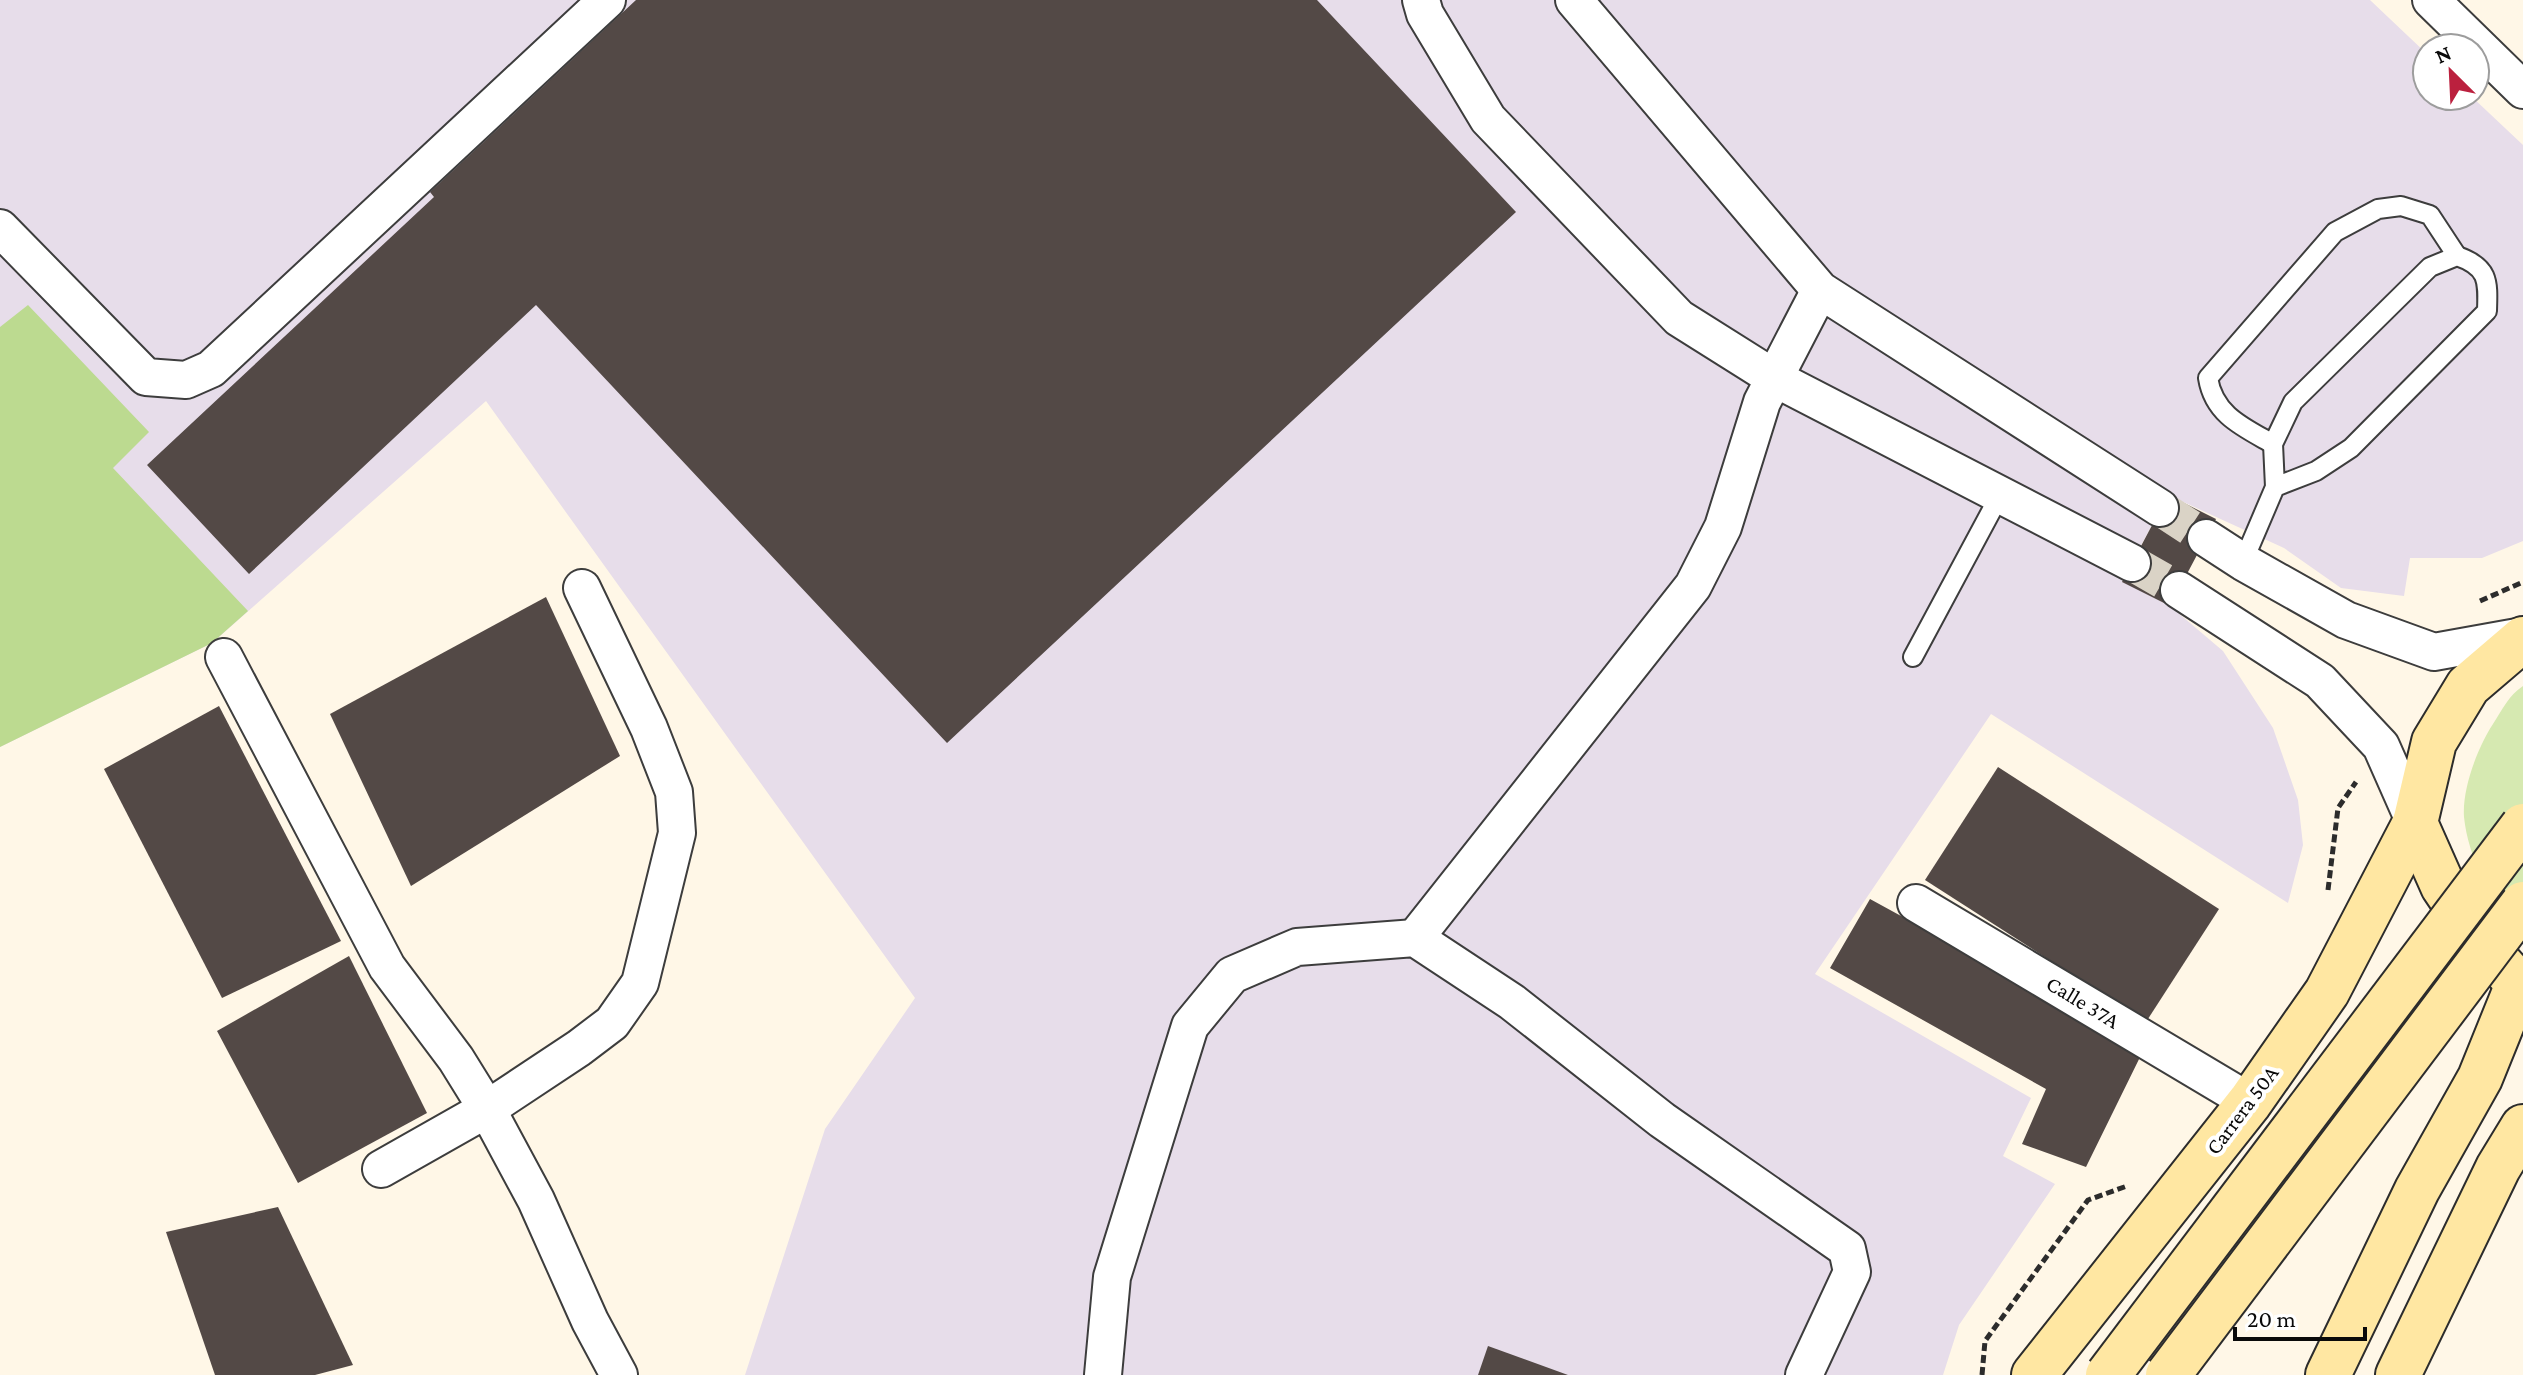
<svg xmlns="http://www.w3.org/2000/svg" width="2523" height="1375" font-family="'Crimson Pro',serif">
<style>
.industrial{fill:#e7ddea}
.green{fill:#d6e9b1}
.forest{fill:#bcda90}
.building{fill:#534946}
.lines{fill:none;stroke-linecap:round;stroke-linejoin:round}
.street-tunnel{stroke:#dad3c6;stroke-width:36;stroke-dasharray:36 18;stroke-linecap:butt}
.lane-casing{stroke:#3d3d3d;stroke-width:22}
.street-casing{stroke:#3d3d3d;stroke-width:40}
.secondary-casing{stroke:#2c2c2c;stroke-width:48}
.path{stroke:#2c2c2c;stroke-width:5;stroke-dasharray:8 4;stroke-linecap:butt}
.lane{stroke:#fff;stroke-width:18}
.street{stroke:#fff;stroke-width:36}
.secondary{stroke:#ffe7a2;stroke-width:44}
.secondary-bridge-casing{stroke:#2c2c2c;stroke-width:48;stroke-linecap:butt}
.secondary-bridge{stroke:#ffe7a2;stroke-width:44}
.labels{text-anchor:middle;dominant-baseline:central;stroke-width:8;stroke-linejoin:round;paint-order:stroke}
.street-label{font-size:22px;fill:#0a0a0a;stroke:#fff}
</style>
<rect width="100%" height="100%" fill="#fff7e7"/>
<!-- industrial -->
<path class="industrial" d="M0,0H2370L2427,54V96H2471L2523,145V541L2482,558H2410L2404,596L2341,588L2284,548L2168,495L2122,581L2170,606L2223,651L2273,728L2298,800L2303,845L2288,903L1991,714L1815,974L2031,1098L2003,1156L2055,1184L1959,1325L1943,1375H745L825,1129L915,998L486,401L212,643L0,747Z"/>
<!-- green -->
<path class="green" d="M2523,686V928C2491,904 2468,857 2464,817C2462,788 2478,747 2493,724C2502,710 2509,695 2523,686Z"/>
<!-- forest -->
<path class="forest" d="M28,305L149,432L113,468L248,611L212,643L0,747V327Z"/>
<!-- building -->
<g class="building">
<path d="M636,0H1317L1516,212L947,743L536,305L249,574L147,465L434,197L430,192Z"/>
<path d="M2168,495L2216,519L2170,606L2122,582Z"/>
<path d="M546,597L620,756L411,886L330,714Z"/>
<path d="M219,706L341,941L222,998L104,769Z"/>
<path d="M1998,767L2219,909L2146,1022L1925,880Z"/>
<path d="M1870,899L2144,1049L2086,1167L2022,1144L2046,1089L1830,968Z"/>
<path d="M349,956L427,1113L298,1183L217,1031Z"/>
<path d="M278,1207L353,1365L315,1375H215L166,1232Z"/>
<path d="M1488,1346L1568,1375H1478Z"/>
</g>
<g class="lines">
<!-- street-tunnel -->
<g class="street-tunnel">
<path d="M2160,508L2206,538"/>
<path d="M2132,563L2179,590"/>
</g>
<!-- lane casing -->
<g class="lane-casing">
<g id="lane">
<path d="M2273,444C2243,427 2214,415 2208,378L2335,232L2378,209L2401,206L2430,215L2457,256"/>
<path d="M2243,562L2275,487L2316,471L2351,448L2487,311C2488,281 2489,267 2457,256L2430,267L2293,402L2273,444L2275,487"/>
<path d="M1913,657L2001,493"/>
</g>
</g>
<!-- street casing -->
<g class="street-casing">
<g id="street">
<path d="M1421,0L1425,14L1488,119L1679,318L1776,379L2132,563"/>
<path d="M1574,0L1820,290L2160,508"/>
<path d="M2431,0L2523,90"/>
<path d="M0,228L146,377L186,380L211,369L607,0"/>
<path d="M2206,538L2243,562L2346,620L2434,652L2523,636"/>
<path d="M2179,590L2320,681L2381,746L2415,823"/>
<path d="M224,657L387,967L456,1059L487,1109L536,1200L590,1321L619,1375"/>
<path d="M1916,903L2250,1102"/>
<path d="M1415,938L1693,586L1723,527L1762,402L1820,290"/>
<path d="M381,1169L487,1109L579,1048L612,1023L640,983L677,833L674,792L649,728L582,588"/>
<path d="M1103,1375L1112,1277L1190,1026L1232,975L1297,947L1415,938L1512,1002L1662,1120L1847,1249L1852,1272L1804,1375"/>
</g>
</g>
<!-- secondary casing -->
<g class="secondary-casing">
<g id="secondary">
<path d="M2513,978L2482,944L2443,886L2415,823L2434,742L2468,686L2523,639"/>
<path d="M2034,1375L2250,1102L2327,992L2415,823"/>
<path d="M2328,1375L2417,1190L2480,1078L2518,984"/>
<path d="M2398,1375L2498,1168L2523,1127"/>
</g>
</g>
<!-- path -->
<g class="path">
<path d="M2480,601L2523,582"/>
<path d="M2328,890L2338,808L2356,782"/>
<path d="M1982,1375L1985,1341L2088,1200L2127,1186"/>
</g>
<!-- lane -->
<use href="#lane" class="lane"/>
<!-- street -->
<use href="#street" class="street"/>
<!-- secondary -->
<use href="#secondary" class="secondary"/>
<!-- secondary-bridge casing -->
<g class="secondary-bridge-casing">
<g id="secondary-bridge">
<path d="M2108,1375L2523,826"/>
<path d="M2168,1375L2523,904"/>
</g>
</g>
<!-- secondary-bridge -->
<use href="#secondary-bridge" class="secondary-bridge"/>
</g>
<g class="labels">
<!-- street labels -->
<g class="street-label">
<text transform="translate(2083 1002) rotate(31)">Calle 37A</text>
<text transform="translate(2242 1110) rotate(-53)">Carrera 50A</text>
</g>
</g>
<!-- north arrow -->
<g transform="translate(2451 72) rotate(336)"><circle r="38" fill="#ffffff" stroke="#9d9d9d" stroke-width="2"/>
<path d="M0-6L14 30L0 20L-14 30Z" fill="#bb203e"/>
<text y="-12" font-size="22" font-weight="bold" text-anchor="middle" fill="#0a0a0a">N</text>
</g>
<!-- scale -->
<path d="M2235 1327v12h130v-12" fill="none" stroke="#0a0a0a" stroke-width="4"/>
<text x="2247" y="1327" font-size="24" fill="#0a0a0a" stroke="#ffffff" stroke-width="6" paint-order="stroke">20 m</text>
</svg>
